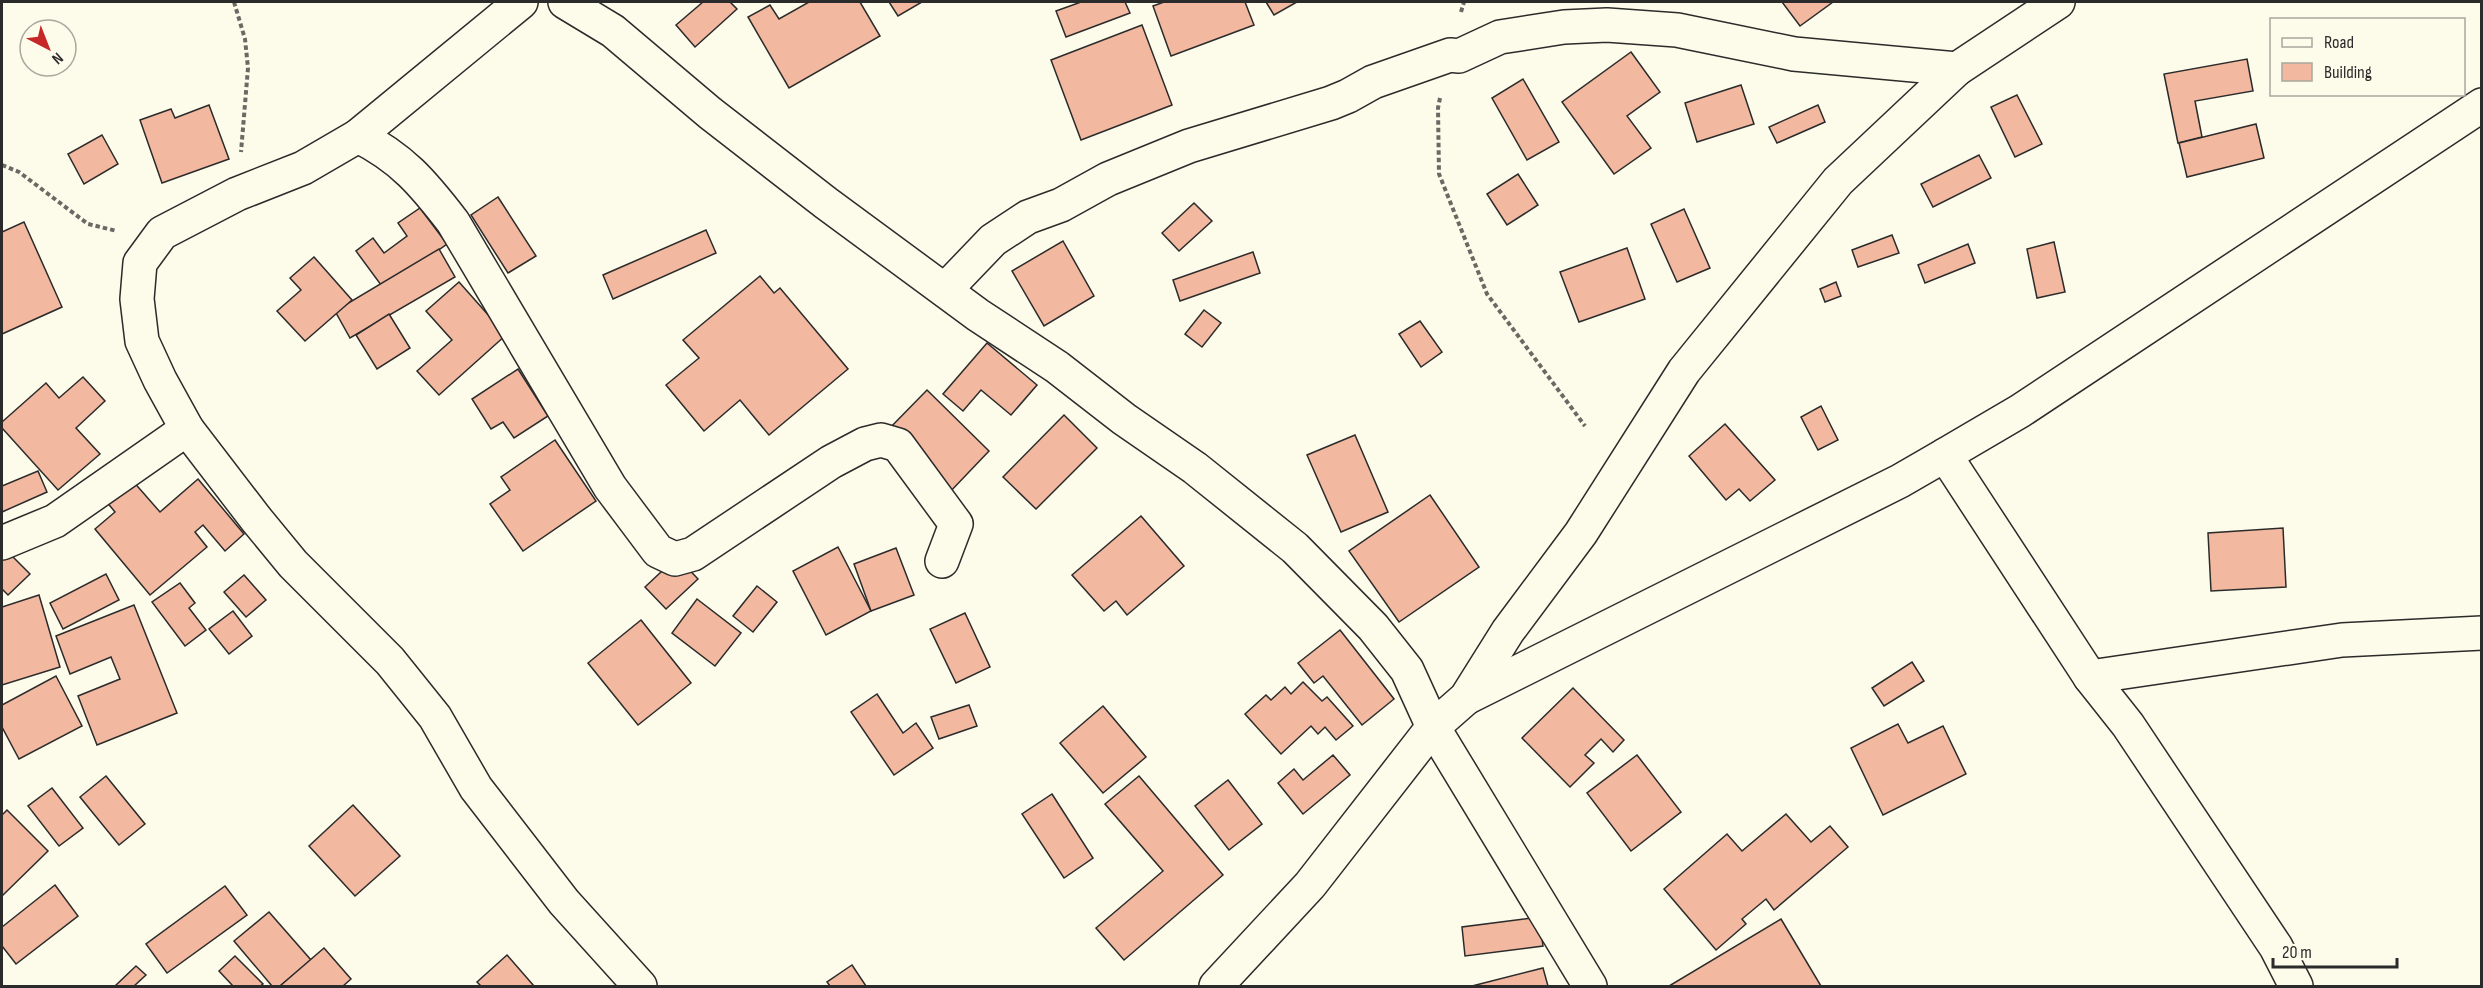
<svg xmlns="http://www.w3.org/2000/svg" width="2483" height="988" font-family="'Sofia Sans Condensed',sans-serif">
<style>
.building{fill:#f2b8a0;stroke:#2b2b2b;stroke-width:1.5}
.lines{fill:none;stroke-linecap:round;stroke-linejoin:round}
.street-casing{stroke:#2b2b2b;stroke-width:36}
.secondary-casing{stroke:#2b2b2b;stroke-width:36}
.path{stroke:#6a6964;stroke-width:4;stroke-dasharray:4.5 3;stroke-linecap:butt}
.street{stroke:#fdfbea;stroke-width:33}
.secondary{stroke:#fdfbea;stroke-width:33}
</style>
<rect width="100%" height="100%" fill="#fdfbea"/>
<!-- building -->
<g class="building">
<path d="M703,2H730L737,9L695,47L676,25Z"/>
<path d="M809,2H860L880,36L789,88L748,17L770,5L779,19Z"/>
<path d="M889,2H922L898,16Z"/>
<path d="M1081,2H1125L1130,13L1066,37L1056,11Z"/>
<path d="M1164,2H1245L1254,25L1171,56L1153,6Z"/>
<path d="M1266,2H1297L1274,15Z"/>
<path d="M1782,2H1833L1800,26Z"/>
<path d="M1142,25L1172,105L1081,140L1051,60Z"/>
<path d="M1631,52L1660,92L1627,116L1651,148L1614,174L1562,102Z"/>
<path d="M2247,59L2253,91L2195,101L2202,137L2178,143L2164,74Z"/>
<path d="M1523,79L1559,142L1527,160L1492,98Z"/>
<path d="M1741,85L1754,124L1697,142L1685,103Z"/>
<path d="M2017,95L2042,144L2015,157L1991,107Z"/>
<path d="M209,105L229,159L162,183L140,120L171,109L175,118Z"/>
<path d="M1818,105L1825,122L1777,143L1769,127Z"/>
<path d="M2256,124L2264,158L2187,177L2179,143Z"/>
<path d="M102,135L118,164L84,184L68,154Z"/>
<path d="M1979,155L1991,178L1933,207L1921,184Z"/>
<path d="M1518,174L1538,205L1507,225L1487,194Z"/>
<path d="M498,197L536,256L508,273L471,215Z"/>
<path d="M1194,203L1212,221L1179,251L1162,233Z"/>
<path d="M420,208L447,244L384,289L356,251L373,238L384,253L407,236L398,223Z"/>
<path d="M1684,209L1710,268L1677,282L1651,224Z"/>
<path d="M24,222L62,307L2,334V232Z"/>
<path d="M706,230L716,253L613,299L603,275Z"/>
<path d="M1892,235L1899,253L1858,267L1852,250Z"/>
<path d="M1063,241L1094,296L1044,326L1012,271Z"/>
<path d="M2054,242L2065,292L2037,298L2027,249Z"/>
<path d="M1968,244L1975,263L1925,283L1918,265Z"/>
<path d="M1627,248L1645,299L1579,322L1560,272Z"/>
<path d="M439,249L455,277L350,338L335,311Z"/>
<path d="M1253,252L1260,273L1180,301L1173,280Z"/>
<path d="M314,257L352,300L305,341L277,311L301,290L290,278Z"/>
<path d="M760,276L774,293L780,288L848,369L769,435L740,400L704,431L666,385L699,358L683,340Z"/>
<path d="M459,282L506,335L439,395L417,371L452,340L426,311Z"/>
<path d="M1836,282L1841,296L1825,302L1820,289Z"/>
<path d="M1204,310L1221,323L1202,347L1185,334Z"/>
<path d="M389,314L410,348L377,369L356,335Z"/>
<path d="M1420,321L1442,352L1421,367L1399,334Z"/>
<path d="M987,343L1037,385L1011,415L981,390L963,411L943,394Z"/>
<path d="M518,369L548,416L514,438L503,422L491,429L472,399Z"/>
<path d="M83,377L105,401L76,428L100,454L58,490L2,428V422L46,383L59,398Z"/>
<path d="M927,390L989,451L948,494L885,433Z"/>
<path d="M1821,406L1838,440L1818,450L1801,417Z"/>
<path d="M1064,415L1097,448L1036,509L1003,477Z"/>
<path d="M1725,424L1775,480L1750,501L1739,489L1726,500L1689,456Z"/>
<path d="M1355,435L1388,512L1341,532L1307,455Z"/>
<path d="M555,440L596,501L523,551L490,504L510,490L501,477Z"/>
<path d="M38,471L47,492L2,512V486Z"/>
<path d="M198,479L244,534L225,551L203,525L195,532L207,547L150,595L95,529L115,512L106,501L132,480L160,512Z"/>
<path d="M1430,495L1479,567L1399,622L1349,551Z"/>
<path d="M1141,516L1184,566L1127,615L1116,601L1104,611L1072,575Z"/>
<path d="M2283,528L2286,587L2211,591L2208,533Z"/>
<path d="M838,547L871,611L826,635L793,571Z"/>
<path d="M896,548L914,595L871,611L854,564Z"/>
<path d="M6,550L30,574L8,595L2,589V554Z"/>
<path d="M677,557L698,579L666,609L645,587Z"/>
<path d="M106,574L119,600L63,629L50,603Z"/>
<path d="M244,575L266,600L246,617L224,592Z"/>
<path d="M180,583L195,603L189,608L206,630L185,646L152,602Z"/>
<path d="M757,586L777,602L753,632L733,616Z"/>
<path d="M39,595L60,667L2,685V607Z"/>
<path d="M697,599L741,633L715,666L672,633Z"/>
<path d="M134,605L177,713L97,745L78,696L120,679L111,657L70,674L56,636Z"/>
<path d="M233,611L252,636L229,654L209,629Z"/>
<path d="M965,613L990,667L956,683L930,629Z"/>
<path d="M641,620L691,683L638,725L588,663Z"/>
<path d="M1340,630L1394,699L1362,725L1323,676L1314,683L1298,663Z"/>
<path d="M1912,662L1924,681L1884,706L1872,688Z"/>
<path d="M56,676L82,726L19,759L2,727V705Z"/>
<path d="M1303,682L1322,701L1327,697L1353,726L1336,740L1325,727L1318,734L1311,726L1281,754L1245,714L1266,695L1271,700L1285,687L1291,694Z"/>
<path d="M1573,688L1624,740L1613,752L1601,739L1585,755L1594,763L1570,787L1522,738Z"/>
<path d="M877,694L903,733L916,723L933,748L894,775L851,712Z"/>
<path d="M969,705L977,726L939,739L931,717Z"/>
<path d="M1103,706L1146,757L1103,793L1060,743Z"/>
<path d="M1898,724L1908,743L1943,726L1966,774L1883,815L1851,748Z"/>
<path d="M1333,755L1350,775L1303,814L1278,783L1294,769L1303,780Z"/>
<path d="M1637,755L1681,812L1631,851L1587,793Z"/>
<path d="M106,776L145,824L119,845L80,797Z"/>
<path d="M1139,776L1223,875L1124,960L1096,928L1163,871L1105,804Z"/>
<path d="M1228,780L1262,824L1229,850L1195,806Z"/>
<path d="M52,788L83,828L59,846L28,806Z"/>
<path d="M1052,794L1093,858L1064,878L1022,814Z"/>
<path d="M353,805L400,856L355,896L309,846Z"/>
<path d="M7,810L48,851L2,896V815Z"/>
<path d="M1786,814L1811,842L1830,826L1848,847L1774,910L1766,899L1742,919L1746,924L1716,950L1664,889L1727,834L1742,851Z"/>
<path d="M55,885L78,916L16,964L2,946V927Z"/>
<path d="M225,886L247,915L167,973L146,944Z"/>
<path d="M269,912L311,960L280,986H272L234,941Z"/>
<path d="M1539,917L1543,946L1465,956L1462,927Z"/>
<path d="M1781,919L1821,986H1669Z"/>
<path d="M324,948L351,979L343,986H280Z"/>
<path d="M507,955L534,986H481L477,982Z"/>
<path d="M235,956L263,984L260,986H233L219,971Z"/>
<path d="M852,965L866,986H830L827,982Z"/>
<path d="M136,966L146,975L134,986H115Z"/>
<path d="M1543,968L1548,986H1472Z"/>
</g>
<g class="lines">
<!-- street casing -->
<g class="street-casing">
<g id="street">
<path d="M521,2L358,136L303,168L237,194L162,233L140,263L137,299L142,341L160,380L187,429L256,519L293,564L390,661L435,717L476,788L564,902L640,986"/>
<path d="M565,2L613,31L710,113L826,203L978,315L1057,367L1124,419L1195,468L1295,548L1373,627L1407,670L1433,727L1590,986"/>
<path d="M358,136C402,158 423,183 453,222L610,487L658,551L675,559L693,554L831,462L865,444L881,440L898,445L956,524L942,561"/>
<path d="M945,290L993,240L1028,217L1061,205L1108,179L1189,146L1331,103L1348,96L1373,82L1450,55L1459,56L1500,37L1564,27L1607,25L1677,30L1794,54L1957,69"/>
<path d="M1945,455L2020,411L2482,105"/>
<path d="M2,543L55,521L187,429"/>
<path d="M2090,677L2342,640L2482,633"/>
<path d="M1466,698L1900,481L1945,455L2090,677L2128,725L2276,947L2296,986"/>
</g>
</g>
<!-- secondary casing -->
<g class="secondary-casing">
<path id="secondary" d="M1216,986L1310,885L1433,727L1466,698L1508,631L1581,533L1684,371L1838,181L1957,69L2058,2"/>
</g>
<!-- path -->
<g class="path">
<path d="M234,2L245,39L248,68L241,152"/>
<path d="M1461,12L1464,2"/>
<path d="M1440,98L1438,108L1439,174L1487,294L1585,426"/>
<path d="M2,165L19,172L88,224L117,231"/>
</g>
<!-- street -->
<use href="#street" class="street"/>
<!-- secondary -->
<use href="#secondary" class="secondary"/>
</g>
<!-- border -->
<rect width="2483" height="988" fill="none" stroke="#2b2b2b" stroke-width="6"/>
<!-- legend -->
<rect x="2270" y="18" width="195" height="78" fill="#fdfbea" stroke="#a9a89e" stroke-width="1.5"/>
<rect x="2282" y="38" width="30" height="9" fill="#fdfbea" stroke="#a9a89e" stroke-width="1.5"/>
<text x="2324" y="48" font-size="18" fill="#2b2b2b">Road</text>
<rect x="2282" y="63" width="30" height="18" fill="#f2b8a0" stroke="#a9a89e" stroke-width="1.5"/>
<text x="2324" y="78" font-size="18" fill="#2b2b2b">Building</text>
<!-- north arrow -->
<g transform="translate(48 48) rotate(138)"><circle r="28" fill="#fdfbea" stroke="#a9a89e" stroke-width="1.5"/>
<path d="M0-4.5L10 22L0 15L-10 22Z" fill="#c62828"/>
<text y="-9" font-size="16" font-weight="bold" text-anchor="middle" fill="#2b2b2b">N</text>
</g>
<!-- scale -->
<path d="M2273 958v9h124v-9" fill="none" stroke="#2b2b2b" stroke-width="3"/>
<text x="2282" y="958" font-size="18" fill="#2b2b2b" stroke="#fdfbea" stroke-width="4.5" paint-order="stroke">20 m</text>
</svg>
